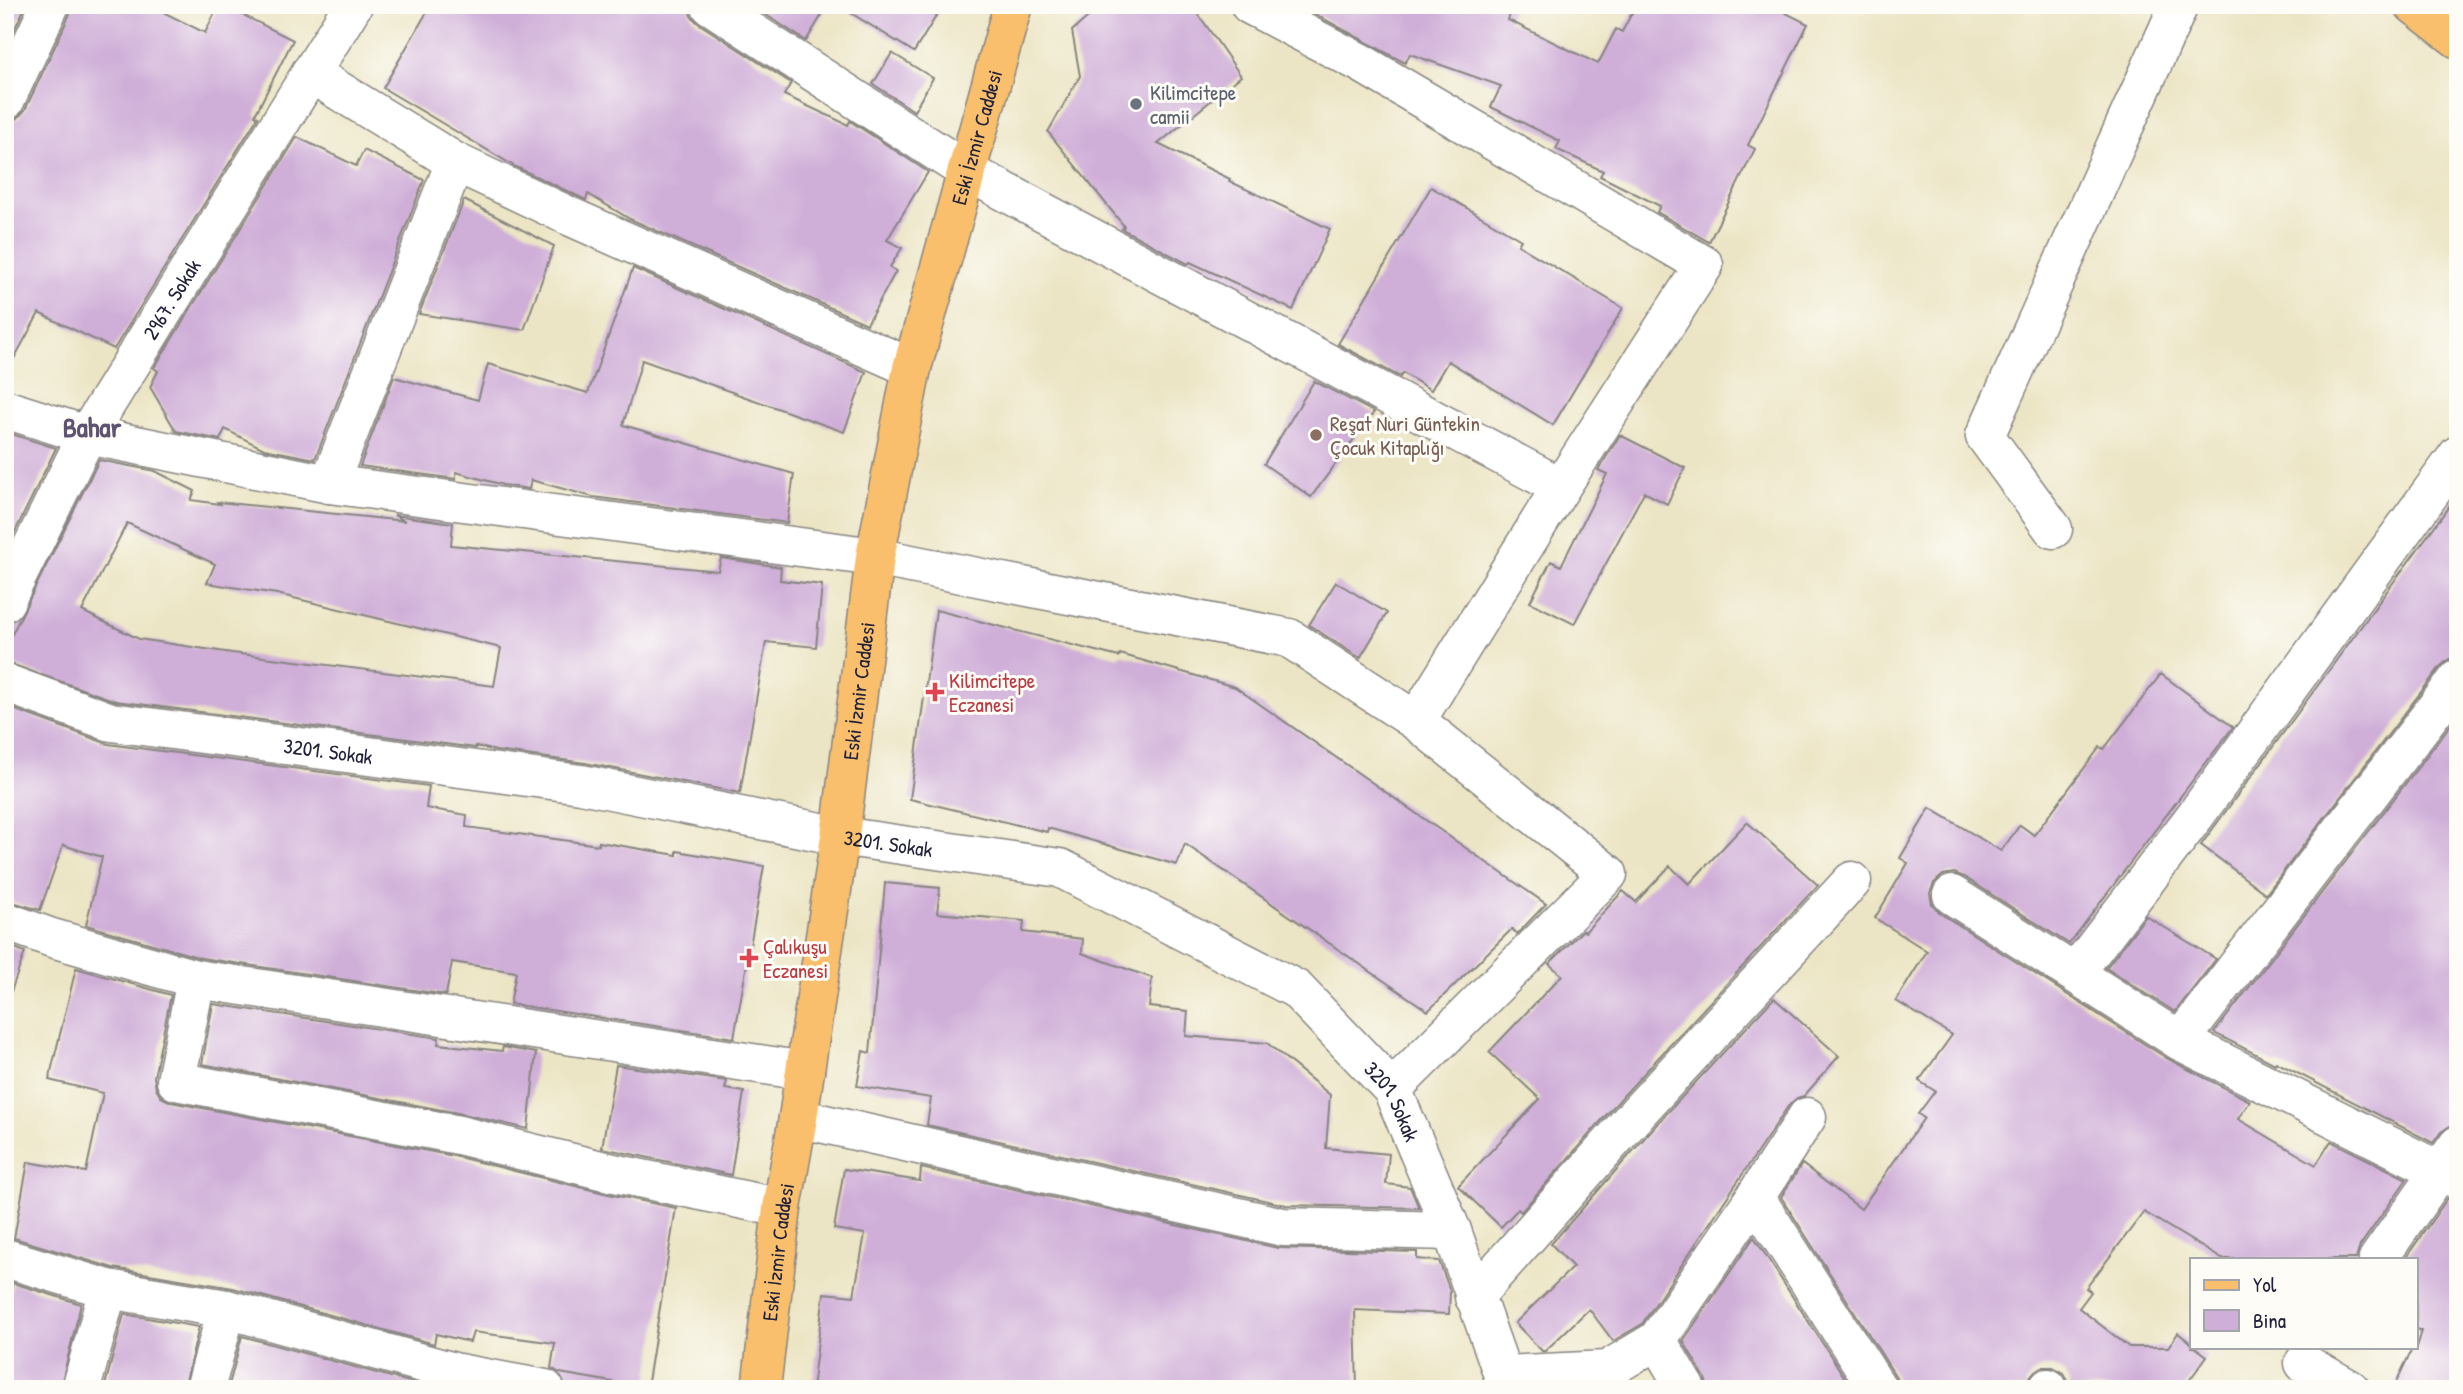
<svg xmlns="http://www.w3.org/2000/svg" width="2463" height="1394" font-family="'Patrick Hand',sans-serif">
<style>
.building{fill:#cfaed8;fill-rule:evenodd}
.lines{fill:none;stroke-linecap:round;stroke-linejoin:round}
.minor-casing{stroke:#878480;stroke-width:41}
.major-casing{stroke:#878480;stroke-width:41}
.minor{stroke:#fff;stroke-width:38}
.major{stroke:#f9bf6d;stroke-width:38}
.worship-dot{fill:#6b7280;stroke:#fdfcf7;stroke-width:2.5}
.education-dot{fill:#8d6e63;stroke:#fdfcf7;stroke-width:2.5}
.health-dot{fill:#e0444e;stroke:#fdfcf7;stroke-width:2.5}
.labels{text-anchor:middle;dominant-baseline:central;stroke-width:6;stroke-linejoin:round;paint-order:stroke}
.worship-label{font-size:21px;fill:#5b616d;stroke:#fdfcf7;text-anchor:start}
.street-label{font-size:21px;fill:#22223b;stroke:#fdfcf7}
.education-label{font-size:21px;fill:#785e54;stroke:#fdfcf7;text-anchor:start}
.health-label{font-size:21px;fill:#be3a42;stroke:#fdfcf7;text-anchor:start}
.district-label{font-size:28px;font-weight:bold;fill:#5f5372;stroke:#fdfcf7}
</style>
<rect width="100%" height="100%" fill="#fdfcf7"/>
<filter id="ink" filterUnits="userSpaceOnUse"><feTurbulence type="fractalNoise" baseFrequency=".0143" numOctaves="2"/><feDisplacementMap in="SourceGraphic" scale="14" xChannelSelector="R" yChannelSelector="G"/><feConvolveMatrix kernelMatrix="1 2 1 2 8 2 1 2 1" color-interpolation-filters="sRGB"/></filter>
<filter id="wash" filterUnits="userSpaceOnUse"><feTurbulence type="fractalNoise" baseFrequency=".00686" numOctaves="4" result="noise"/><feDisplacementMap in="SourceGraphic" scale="28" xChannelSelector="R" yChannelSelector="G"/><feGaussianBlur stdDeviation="1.57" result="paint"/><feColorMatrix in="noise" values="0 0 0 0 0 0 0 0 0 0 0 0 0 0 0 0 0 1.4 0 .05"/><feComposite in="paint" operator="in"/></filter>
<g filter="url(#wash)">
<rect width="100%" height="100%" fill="#ece5c5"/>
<g id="blocks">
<!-- building -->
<g class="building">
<path d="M5,5H26L5,49Z"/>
<path d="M72,5H149L205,33L219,5H223L293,40L255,115L258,117L114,349L39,313L5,375V123L17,119L25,110L70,14Z"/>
<path d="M431,5H688L691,16L698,23L791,83L784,95L848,125L850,121L928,172L887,240L902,248L890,267L896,271L867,324L630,219L588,194L586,200L516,167L383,88Z"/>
<path d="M751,5H828L806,41Z"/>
<path d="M838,5H943L914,52Z"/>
<path d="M1102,5H1192L1241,76L1158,144L1230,179L1229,181L1330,229L1293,310L1190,262L1188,264L1122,229L1124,226L1048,132L1080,76L1072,31Z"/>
<path d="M1298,5H1513L1508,20L1598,64L1616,29L1622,32L1636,5H1770L1808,24L1748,145L1755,149L1709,242L1657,212L1660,206L1600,176L1603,171L1556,149L1560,141L1491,107L1501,86L1410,54L1405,63Z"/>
<path d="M892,53L933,78L914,111L873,84Z"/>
<path d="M297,137L356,166L364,150L424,180L315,459L264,449L225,429L220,440L176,431L150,387L158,371L154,368Z"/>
<path d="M1431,187L1521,240L1518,245L1623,308L1553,425L1448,361L1431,390L1403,373L1400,377L1338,344Z"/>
<path d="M464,200L554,246L524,330L419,314Z"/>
<path d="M633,268L866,372L844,432L642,360L623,425L794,474L787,523L593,497L531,480L529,489L503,485L456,472V479L360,466L394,377L478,400L488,364L588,393Z"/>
<path d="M1314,381L1374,412L1311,497L1264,464Z"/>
<path d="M5,432L56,448L5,552Z"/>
<path d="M1620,435L1685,468L1667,504L1644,492L1574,624L1530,602L1551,561L1561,566L1607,474L1598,470Z"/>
<path d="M99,460L155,471L195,491L191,500L220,504L218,502L405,521L394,515L453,523L451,545L718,571L721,558L781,567L780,580L822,585L816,647L766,642L740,793L585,763L496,751L476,746V748L116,701L5,662V648ZM127,523L215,564L207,583L277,594L501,648L494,686L232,653L139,639L82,611Z"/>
<path d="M2458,494V658L2449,659L2441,666L2266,894L2201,845Z"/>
<path d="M1336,582L1387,613L1360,658L1309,625Z"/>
<path d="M936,610L1119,657L1120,654L1235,687L1546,904L1517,934L1512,929L1428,1011L1185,844L1177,865L1048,828L1047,832L910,799Z"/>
<path d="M2161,674L2233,727L2069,944L1964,877L1954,873L1943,875L1934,883L1930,893L1932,904L1940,913L2168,1059L2250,1101L2238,1119L2316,1165L2331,1141L2407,1179L2360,1246L2356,1259H2222L2144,1212L2086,1288L2091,1292L2079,1308L2129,1347H2168L2178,1333L2192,1344V1347H2195L2207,1356L2183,1389H2069V1382L2064,1373L2053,1367H2042L2033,1373L2026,1383V1389H1900L1896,1377L1781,1197L1802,1164L1861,1209L1924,1118L1918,1114L1935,1091L1919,1081L1952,1035L1896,1001L1927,951L1875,918L1908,863L1900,858L1930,808L2001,851L2020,825L2034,835L2100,747L2104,749Z"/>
<path d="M5,706L108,744L429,786L426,808L467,815L466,827L599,845V842L677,855V851L764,866L734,1038L510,1004L516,972L452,962L446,995L201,958L86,925L102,857L63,845L40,910L5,900Z"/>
<path d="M2458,715V1117L2453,1124L2441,1132L2433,1143L2276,1062L2275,1064L2214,1033Z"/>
<path d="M1747,822L1818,885L1623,1096L1521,1212L1518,1209L1501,1227L1458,1186L1540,1099L1489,1052L1562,975L1549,964L1583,930L1585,932L1623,891L1636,902L1670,866L1689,884Z"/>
<path d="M885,883L940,888L937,913L1024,921L1023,932L1083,939L1082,953L1152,978L1149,1007L1188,1011L1186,1036L1267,1043L1330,1095L1326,1148L1389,1154L1386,1184L1410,1187L1419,1208L1286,1205L927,1125L931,1098L857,1086L863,1051L870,1053Z"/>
<path d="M2146,916L2216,959L2175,1012L2106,968Z"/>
<path d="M5,944L25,952L10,994H5Z"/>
<path d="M76,968L171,995L154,1077L156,1089L161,1097L171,1102L454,1156L604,1193L676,1208L647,1388L560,1373L551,1368L555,1343L473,1332L470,1342L436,1334L434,1344L233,1288L113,1268L14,1238L28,1162L86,1172L103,1093L49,1080Z"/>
<path d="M1774,998L1839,1056L1804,1096L1797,1098L1789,1105L1642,1324L1613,1341L1589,1309L1545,1351H1542L1515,1323L1573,1267L1551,1244L1655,1126Z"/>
<path d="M213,1004L439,1038L438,1044L502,1051L503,1047L536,1053L528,1129L463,1114L202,1064Z"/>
<path d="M616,1065L727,1081L725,1089L744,1092L731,1175L602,1148Z"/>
<path d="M921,1168L1278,1248L1417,1252V1259L1439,1261L1450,1291L1449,1314L1355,1310L1357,1389H812L824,1293L854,1296L865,1234L834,1229L844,1169L920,1181Z"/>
<path d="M2447,1199L2458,1202V1389H2393L2413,1347H2416L2421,1331L2416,1328V1259H2405Z"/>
<path d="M1754,1237L1852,1389H1708L1705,1378L1683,1341Z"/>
<path d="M13,1283L81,1304L60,1389H5V1308Z"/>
<path d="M124,1314L199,1327L184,1389H104Z"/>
<path d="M242,1336L424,1386V1389H228Z"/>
</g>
</g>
</g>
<g filter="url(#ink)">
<use href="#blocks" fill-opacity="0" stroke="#878480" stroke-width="2"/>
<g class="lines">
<!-- minor casing -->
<g class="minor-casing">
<g id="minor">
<path d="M710,5L968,172L1561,487"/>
<path d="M1250,5L1361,63L1704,265L1561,487L1416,721"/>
<path d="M310,73L455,162L569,216L912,368"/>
<path d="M5,101L50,5"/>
<path d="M5,409L87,435L329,484L875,557L1289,638L1416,721L1608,874L1392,1089"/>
<path d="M329,484L455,162"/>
<path d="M2053,529L1985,436L2179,5"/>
<path id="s1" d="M5,602L87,435L353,5"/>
<path id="s2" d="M5,683L111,722L581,784L840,836L1060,868L1296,989L1392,1089L1452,1231L1503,1375L1505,1389"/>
<path d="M1952,895L2180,1041L2458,1180"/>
<path d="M5,921L52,938L196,979L805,1071"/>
<path d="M2075,973L2195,816L2458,455"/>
<path d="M196,979L176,1081L459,1135L609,1172L782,1208"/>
<path d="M2180,1041L2458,679"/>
<path d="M798,1118L1283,1227L1452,1231"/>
<path d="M1755,1197L1878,1389"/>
<path d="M5,1258L108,1289L227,1309L458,1373L545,1389"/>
<path d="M2378,1259L2458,1145"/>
<path d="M1474,1297L1639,1111L1852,881"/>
<path d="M1657,1340L1686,1389"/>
<path d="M2304,1363L2350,1389"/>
<path d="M1503,1375L1607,1370L1657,1340L1755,1197L1807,1117"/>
<path d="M81,1389L108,1289"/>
<path d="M205,1389L227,1309"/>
<path d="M2047,1389L2048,1388"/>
</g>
</g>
<!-- major casing -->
<g class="major-casing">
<g id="major">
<path d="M2414,5L2458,39"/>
<path id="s3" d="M761,1389L782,1208L798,1118L840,836L875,557L912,368L1013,5"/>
</g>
</g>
<!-- minor -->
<use href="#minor" class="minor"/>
<!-- major -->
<use href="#major" class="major"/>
</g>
</g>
<!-- markers -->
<circle class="worship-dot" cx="1136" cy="104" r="7"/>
<circle class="education-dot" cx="1316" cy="435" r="7"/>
<g class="health-dot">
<path d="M931.5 681.5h7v7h7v7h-7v7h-7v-7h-7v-7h7z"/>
<path d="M745.5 947.5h7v7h7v7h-7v7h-7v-7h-7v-7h7z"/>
</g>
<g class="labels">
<!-- worship labels -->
<g class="worship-label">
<text x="1150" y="92">Kilimcitepe<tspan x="1150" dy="24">camii</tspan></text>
</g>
<!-- street labels -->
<g class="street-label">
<text stroke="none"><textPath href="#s3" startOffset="1272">Eski İzmir Caddesi</textPath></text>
<text stroke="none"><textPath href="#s1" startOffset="346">2967. Sokak</textPath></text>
<text stroke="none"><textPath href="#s3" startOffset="705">Eski İzmir Caddesi</textPath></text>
<text stroke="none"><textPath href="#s2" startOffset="332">3201. Sokak</textPath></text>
<text stroke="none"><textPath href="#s2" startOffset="900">3201. Sokak</textPath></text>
<text stroke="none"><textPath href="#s2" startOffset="1488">3201. Sokak</textPath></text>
<text stroke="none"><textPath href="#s3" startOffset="138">Eski İzmir Caddesi</textPath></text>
</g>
<!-- education labels -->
<g class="education-label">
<text x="1330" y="423">Reşat Nuri Güntekin<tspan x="1330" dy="24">Çocuk Kitaplığı</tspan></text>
</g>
<!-- health labels -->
<g class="health-label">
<text x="949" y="680">Kilimcitepe<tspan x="949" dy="24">Eczanesi</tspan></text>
<text x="763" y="946">Çalıkuşu<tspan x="763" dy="24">Eczanesi</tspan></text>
</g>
<!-- district labels -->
<g class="district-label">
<text x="92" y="427">Bahar</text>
</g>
</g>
<!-- margin -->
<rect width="2463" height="1394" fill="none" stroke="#fdfcf7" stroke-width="28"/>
<!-- legend -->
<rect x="2190" y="1258" width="228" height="91" fill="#fdfcf7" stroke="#a5a5ac" stroke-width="2"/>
<rect x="2204" y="1280" width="35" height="10" fill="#f9bf6d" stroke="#a5a5ac" stroke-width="2"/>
<text x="2253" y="1292" font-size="21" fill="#22223b">Yol</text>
<rect x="2204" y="1310" width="35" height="21" fill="#cfaed8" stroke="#a5a5ac" stroke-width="2"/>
<text x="2253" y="1328" font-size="21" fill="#22223b">Bina</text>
</svg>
